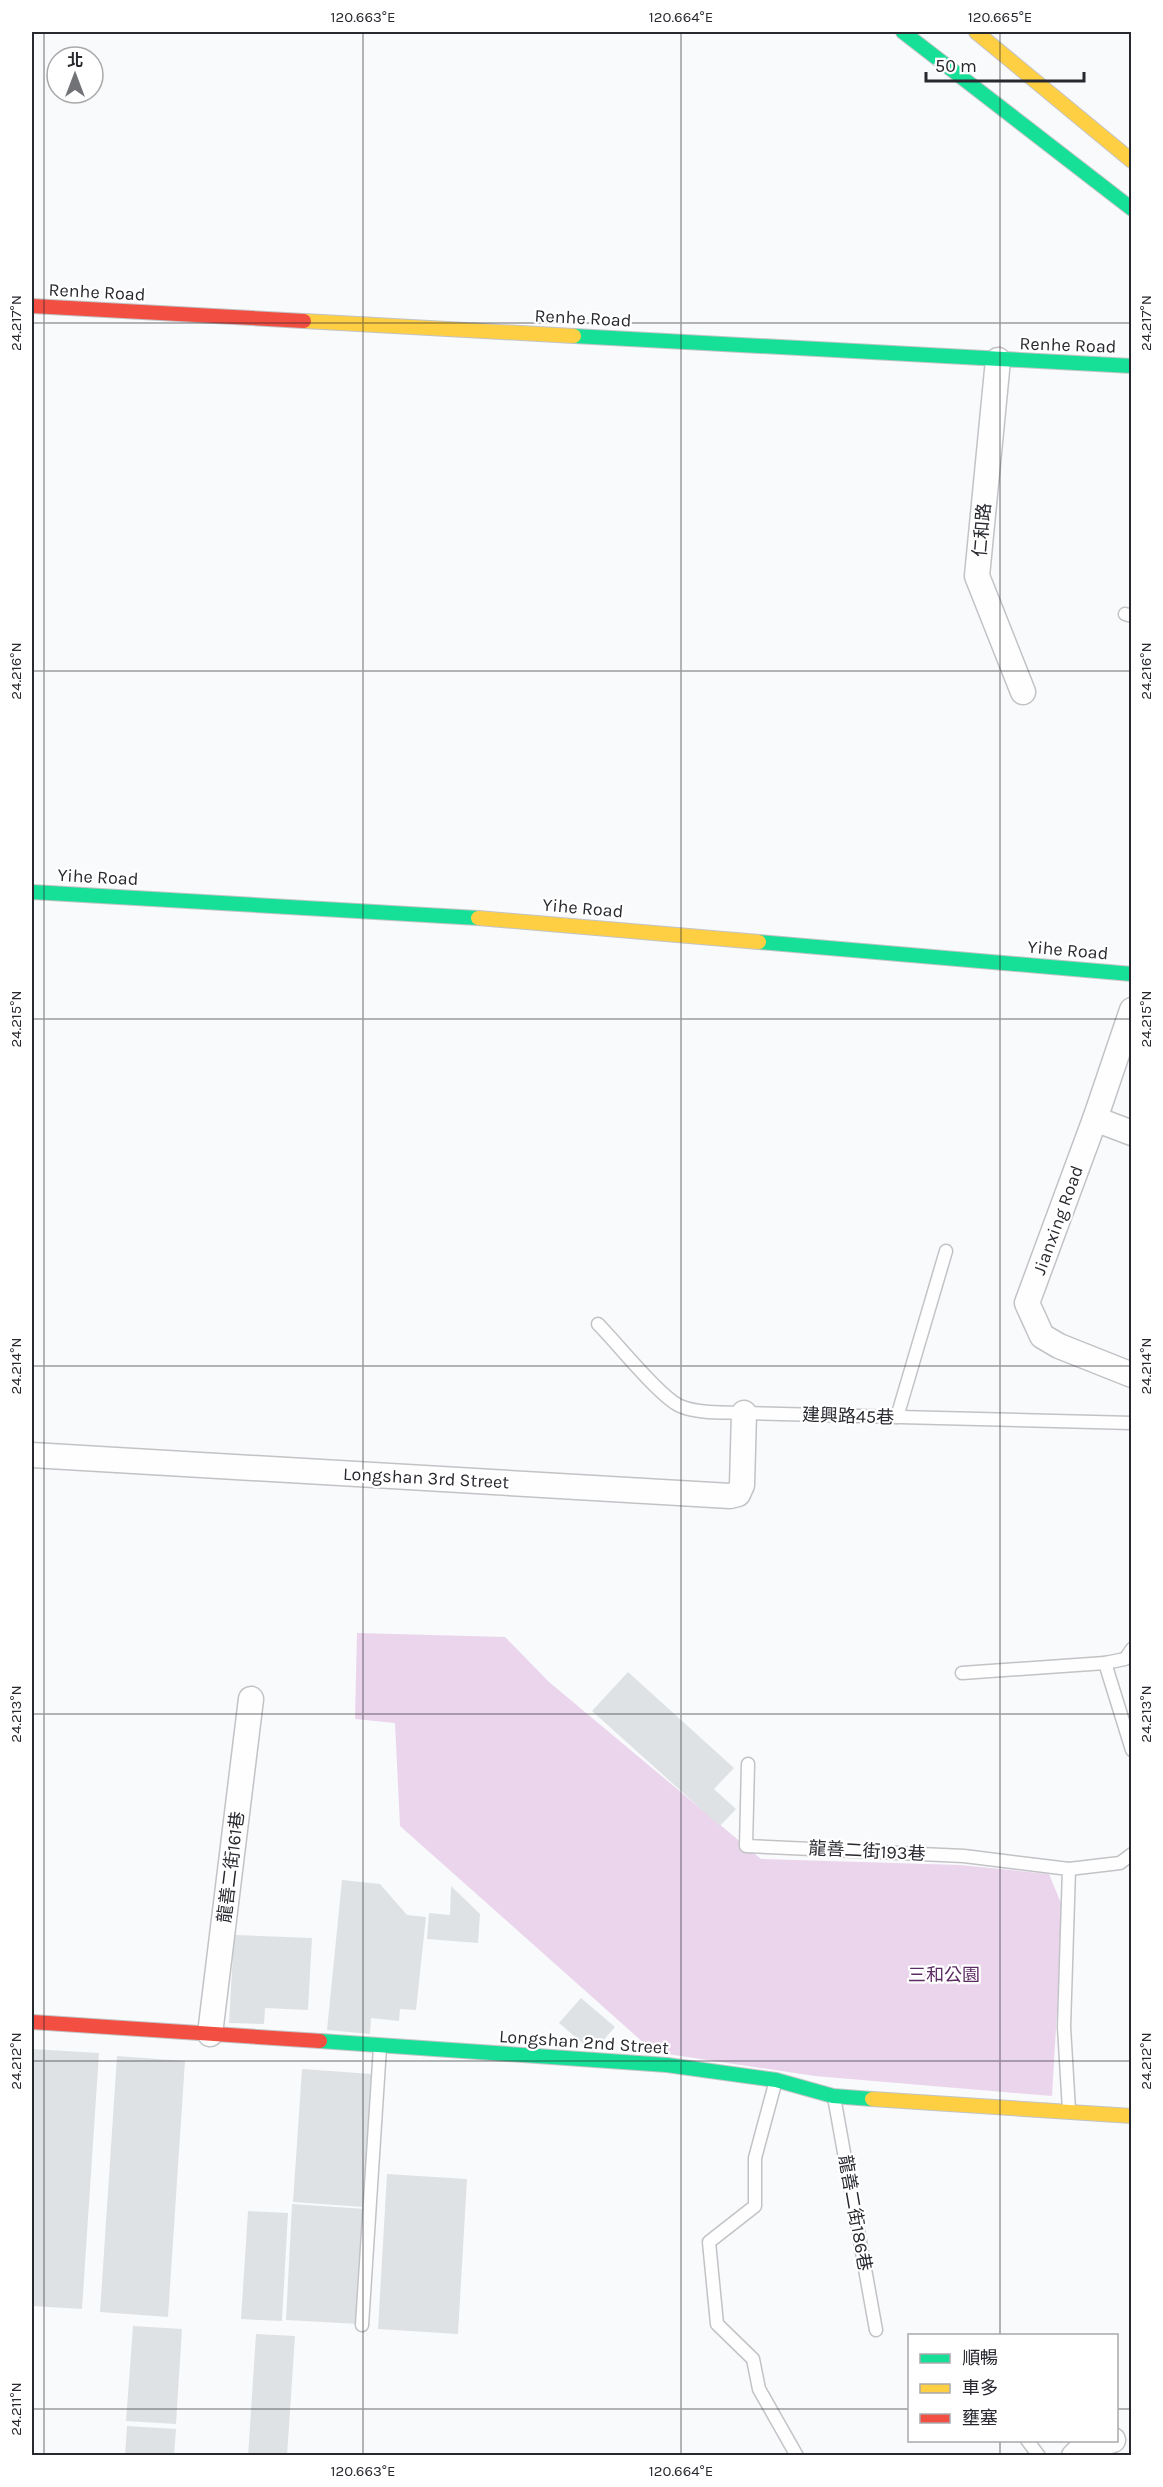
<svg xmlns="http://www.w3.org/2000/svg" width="1163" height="2487" font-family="Karla,'Noto Sans TC',sans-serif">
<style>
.green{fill:#ead5ed}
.building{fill:#dfe2e5}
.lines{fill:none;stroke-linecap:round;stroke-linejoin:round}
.lane-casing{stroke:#c2c3c6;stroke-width:15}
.street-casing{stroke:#c2c3c6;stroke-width:27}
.fast-casing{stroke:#c2c3c6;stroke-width:16}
.slow-casing{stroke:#c2c3c6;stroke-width:16}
.jam-casing{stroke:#c2c3c6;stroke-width:16}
.lane{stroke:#fefefe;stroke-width:12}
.street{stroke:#fefefe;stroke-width:24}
.fast{stroke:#16e098;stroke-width:14}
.slow{stroke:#ffcf43;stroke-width:14}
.jam{stroke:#f24e42;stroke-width:14}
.ticks{fill:none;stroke:#28292f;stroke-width:1.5;stroke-opacity:0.45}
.labels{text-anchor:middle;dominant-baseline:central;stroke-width:4.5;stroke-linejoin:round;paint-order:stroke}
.street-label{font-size:18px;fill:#28292f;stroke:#fff}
.park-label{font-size:18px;fill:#5d2b63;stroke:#fff}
.neatline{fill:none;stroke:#28292f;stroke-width:2}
.ticks-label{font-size:15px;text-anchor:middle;fill:#28292f}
</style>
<rect width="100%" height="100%" fill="#f9fafb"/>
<!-- green -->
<path class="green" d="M357,1633L505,1637L549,1682L761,1859L960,1865L1049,1874L1063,1908L1052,2096L815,2076L654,2052L400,1826L395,1723L355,1719Z"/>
<!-- building -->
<g class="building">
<path d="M628,1672L734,1768L714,1789L736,1809L720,1826L592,1711Z"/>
<path d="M342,1880L380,1884L407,1915L426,1917L416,2010L400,2009L399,2021L371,2018L370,2034L327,2030Z"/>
<path d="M451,1886L480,1914L478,1943L427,1939L429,1913L450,1915Z"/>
<path d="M234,1935L312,1938L308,2010L265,2008L264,2024L229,2023Z"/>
<path d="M581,1998L615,2027L593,2052L559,2023Z"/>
<path d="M32,2049L99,2053L82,2309L32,2306Z"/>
<path d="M117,2056L185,2061L168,2317L100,2312Z"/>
<path d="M302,2069L372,2074L363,2207L293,2202Z"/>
<path d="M387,2174L467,2179L458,2334L378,2329Z"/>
<path d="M292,2204L366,2209L359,2324L286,2320Z"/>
<path d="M248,2211L288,2213L282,2321L241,2319Z"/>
<path d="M133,2326L182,2329L176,2424L126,2421Z"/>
<path d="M256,2334L295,2336L287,2456H248Z"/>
<path d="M127,2426L176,2429L174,2456H125Z"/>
</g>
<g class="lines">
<!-- lane casing -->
<g class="lane-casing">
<g id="lane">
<path d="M1125,614L1132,616"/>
<path d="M598,1324C616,1342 660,1397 680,1406C699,1414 724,1412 744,1413L1132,1423"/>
<path d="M897,1417L946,1251"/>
<path d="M1105,1663L1132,1750"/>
<path d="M962,1673L1105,1663L1125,1659L1132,1649"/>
<path d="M748,1764L746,1846L964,1856L1069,1869L1120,1863L1132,1854"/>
<path d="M1069,1869L1064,2027L1069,2110"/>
<path d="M776,2080L755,2158V2206L709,2242L717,2324L753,2359L759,2389L797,2456"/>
<path d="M834,2097L876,2330"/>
<path d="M362,2325L380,2047"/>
<path d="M1027,2440L1039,2456"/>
</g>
</g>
<!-- street casing -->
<g class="street-casing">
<g id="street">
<path d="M998,360L977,576L1023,692"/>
<path d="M1132,1010L1095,1119L1027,1303L1042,1336L1059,1346L1132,1375"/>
<path d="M1095,1119L1132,1133"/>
<path d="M32,1455L730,1496L738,1494L742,1485L744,1413"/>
<path d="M210,2034L251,1699"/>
<path d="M1074,2456L1080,2450L1113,2440"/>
</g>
</g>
<!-- fast casing -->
<g class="fast-casing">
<g id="fast">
<path d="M903,32L1132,209"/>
<path d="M574,336L1132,366"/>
<path d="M32,892L478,918"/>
<path d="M759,942L1132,974"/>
<path d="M320,2041L667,2065L776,2080L833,2096L872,2099"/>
</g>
</g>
<!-- slow casing -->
<g class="slow-casing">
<g id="slow">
<path d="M976,32L1132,161"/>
<path d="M304,321L574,336"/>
<path d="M478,918L759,942"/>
<path d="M872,2099L1132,2116"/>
</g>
</g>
<!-- jam casing -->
<g class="jam-casing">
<g id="jam">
<path d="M32,306L304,321"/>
<path d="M32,2022L320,2041"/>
</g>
</g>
<!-- lane -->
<use href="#lane" class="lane"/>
<!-- street -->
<use href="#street" class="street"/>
<!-- fast -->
<use href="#fast" class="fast"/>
<!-- slow -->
<use href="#slow" class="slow"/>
<!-- jam -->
<use href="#jam" class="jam"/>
</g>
<!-- ticks -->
<path class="ticks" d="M44,32V2456M363,32V2456M681,32V2456M1000,32V2336M32,323H1132M32,671H1132M32,1019H1132M32,1366H1132M32,1714H1132M32,2061H1132M32,2409H910M1116,2409H1132M1000,2440V2456"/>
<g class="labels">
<!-- street labels -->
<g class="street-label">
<text transform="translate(97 292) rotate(3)">Renhe Road</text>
<text transform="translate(583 318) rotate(3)">Renhe Road</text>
<text transform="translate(1068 345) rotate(2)">Renhe Road</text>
<text transform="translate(982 530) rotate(-85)">仁和路</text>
<text transform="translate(98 877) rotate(3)">Yihe Road</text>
<text transform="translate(583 908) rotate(5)">Yihe Road</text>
<text transform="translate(1068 950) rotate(5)">Yihe Road</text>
<text transform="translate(1058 1220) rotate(-70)">Jianxing Road</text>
<text transform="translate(848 1416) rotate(2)">建興路45巷</text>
<text transform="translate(426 1478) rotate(3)">Longshan 3rd Street</text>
<text transform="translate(867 1851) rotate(3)">龍善二街193巷</text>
<text transform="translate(231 1867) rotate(-83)">龍善二街161巷</text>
<text transform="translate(584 2042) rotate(4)">Longshan 2nd Street</text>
<text transform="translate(855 2213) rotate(80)">龍善二街186巷</text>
</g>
<!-- park labels -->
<g class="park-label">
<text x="944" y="1975">三和公園</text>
</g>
</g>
<!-- border -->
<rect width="1163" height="2487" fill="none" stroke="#ffffff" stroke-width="66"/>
<!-- legend -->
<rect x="908" y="2334" width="210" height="108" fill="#ffffff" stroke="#a9a9ac" stroke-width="1.5"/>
<rect x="920" y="2354" width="30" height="9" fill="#16e098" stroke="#a9a9ac" stroke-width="1.5"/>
<text x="962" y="2364" font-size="18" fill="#28292f">順暢</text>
<rect x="920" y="2384" width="30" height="9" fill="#ffcf43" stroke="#a9a9ac" stroke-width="1.5"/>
<text x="962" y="2394" font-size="18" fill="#28292f">車多</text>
<rect x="920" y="2414" width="30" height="9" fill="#f24e42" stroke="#a9a9ac" stroke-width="1.5"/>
<text x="962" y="2424" font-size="18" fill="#28292f">壅塞</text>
<!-- north arrow -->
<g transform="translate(75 75)"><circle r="28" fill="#ffffff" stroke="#a9a9ac" stroke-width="1.5"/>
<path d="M0-4.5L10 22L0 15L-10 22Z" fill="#717276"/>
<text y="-9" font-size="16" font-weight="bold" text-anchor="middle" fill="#28292f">北</text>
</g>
<!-- scale -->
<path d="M926 72v9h158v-9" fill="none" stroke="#28292f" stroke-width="3"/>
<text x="935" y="72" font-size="18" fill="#28292f" stroke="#ffffff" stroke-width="4.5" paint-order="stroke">50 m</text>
<rect x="33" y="33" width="1097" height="2421" class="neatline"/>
<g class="ticks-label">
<text x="363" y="22">120.663°E</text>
<text x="681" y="22">120.664°E</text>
<text x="1000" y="22">120.665°E</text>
<text transform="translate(16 323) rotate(-90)" y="5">24.217°N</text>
<text transform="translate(1146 323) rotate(-90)" y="5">24.217°N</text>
<text transform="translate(16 671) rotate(-90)" y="5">24.216°N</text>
<text transform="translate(1146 671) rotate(-90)" y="5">24.216°N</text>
<text transform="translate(16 1019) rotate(-90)" y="5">24.215°N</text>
<text transform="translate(1146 1019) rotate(-90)" y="5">24.215°N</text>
<text transform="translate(16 1366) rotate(-90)" y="5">24.214°N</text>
<text transform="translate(1146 1366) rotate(-90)" y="5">24.214°N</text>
<text transform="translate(16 1714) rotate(-90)" y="5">24.213°N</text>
<text transform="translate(1146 1714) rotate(-90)" y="5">24.213°N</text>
<text transform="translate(16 2061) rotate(-90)" y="5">24.212°N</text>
<text transform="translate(1146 2061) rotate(-90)" y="5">24.212°N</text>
<text transform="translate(16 2409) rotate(-90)" y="5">24.211°N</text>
<text x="363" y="2476">120.663°E</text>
<text x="681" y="2476">120.664°E</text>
</g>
</svg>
